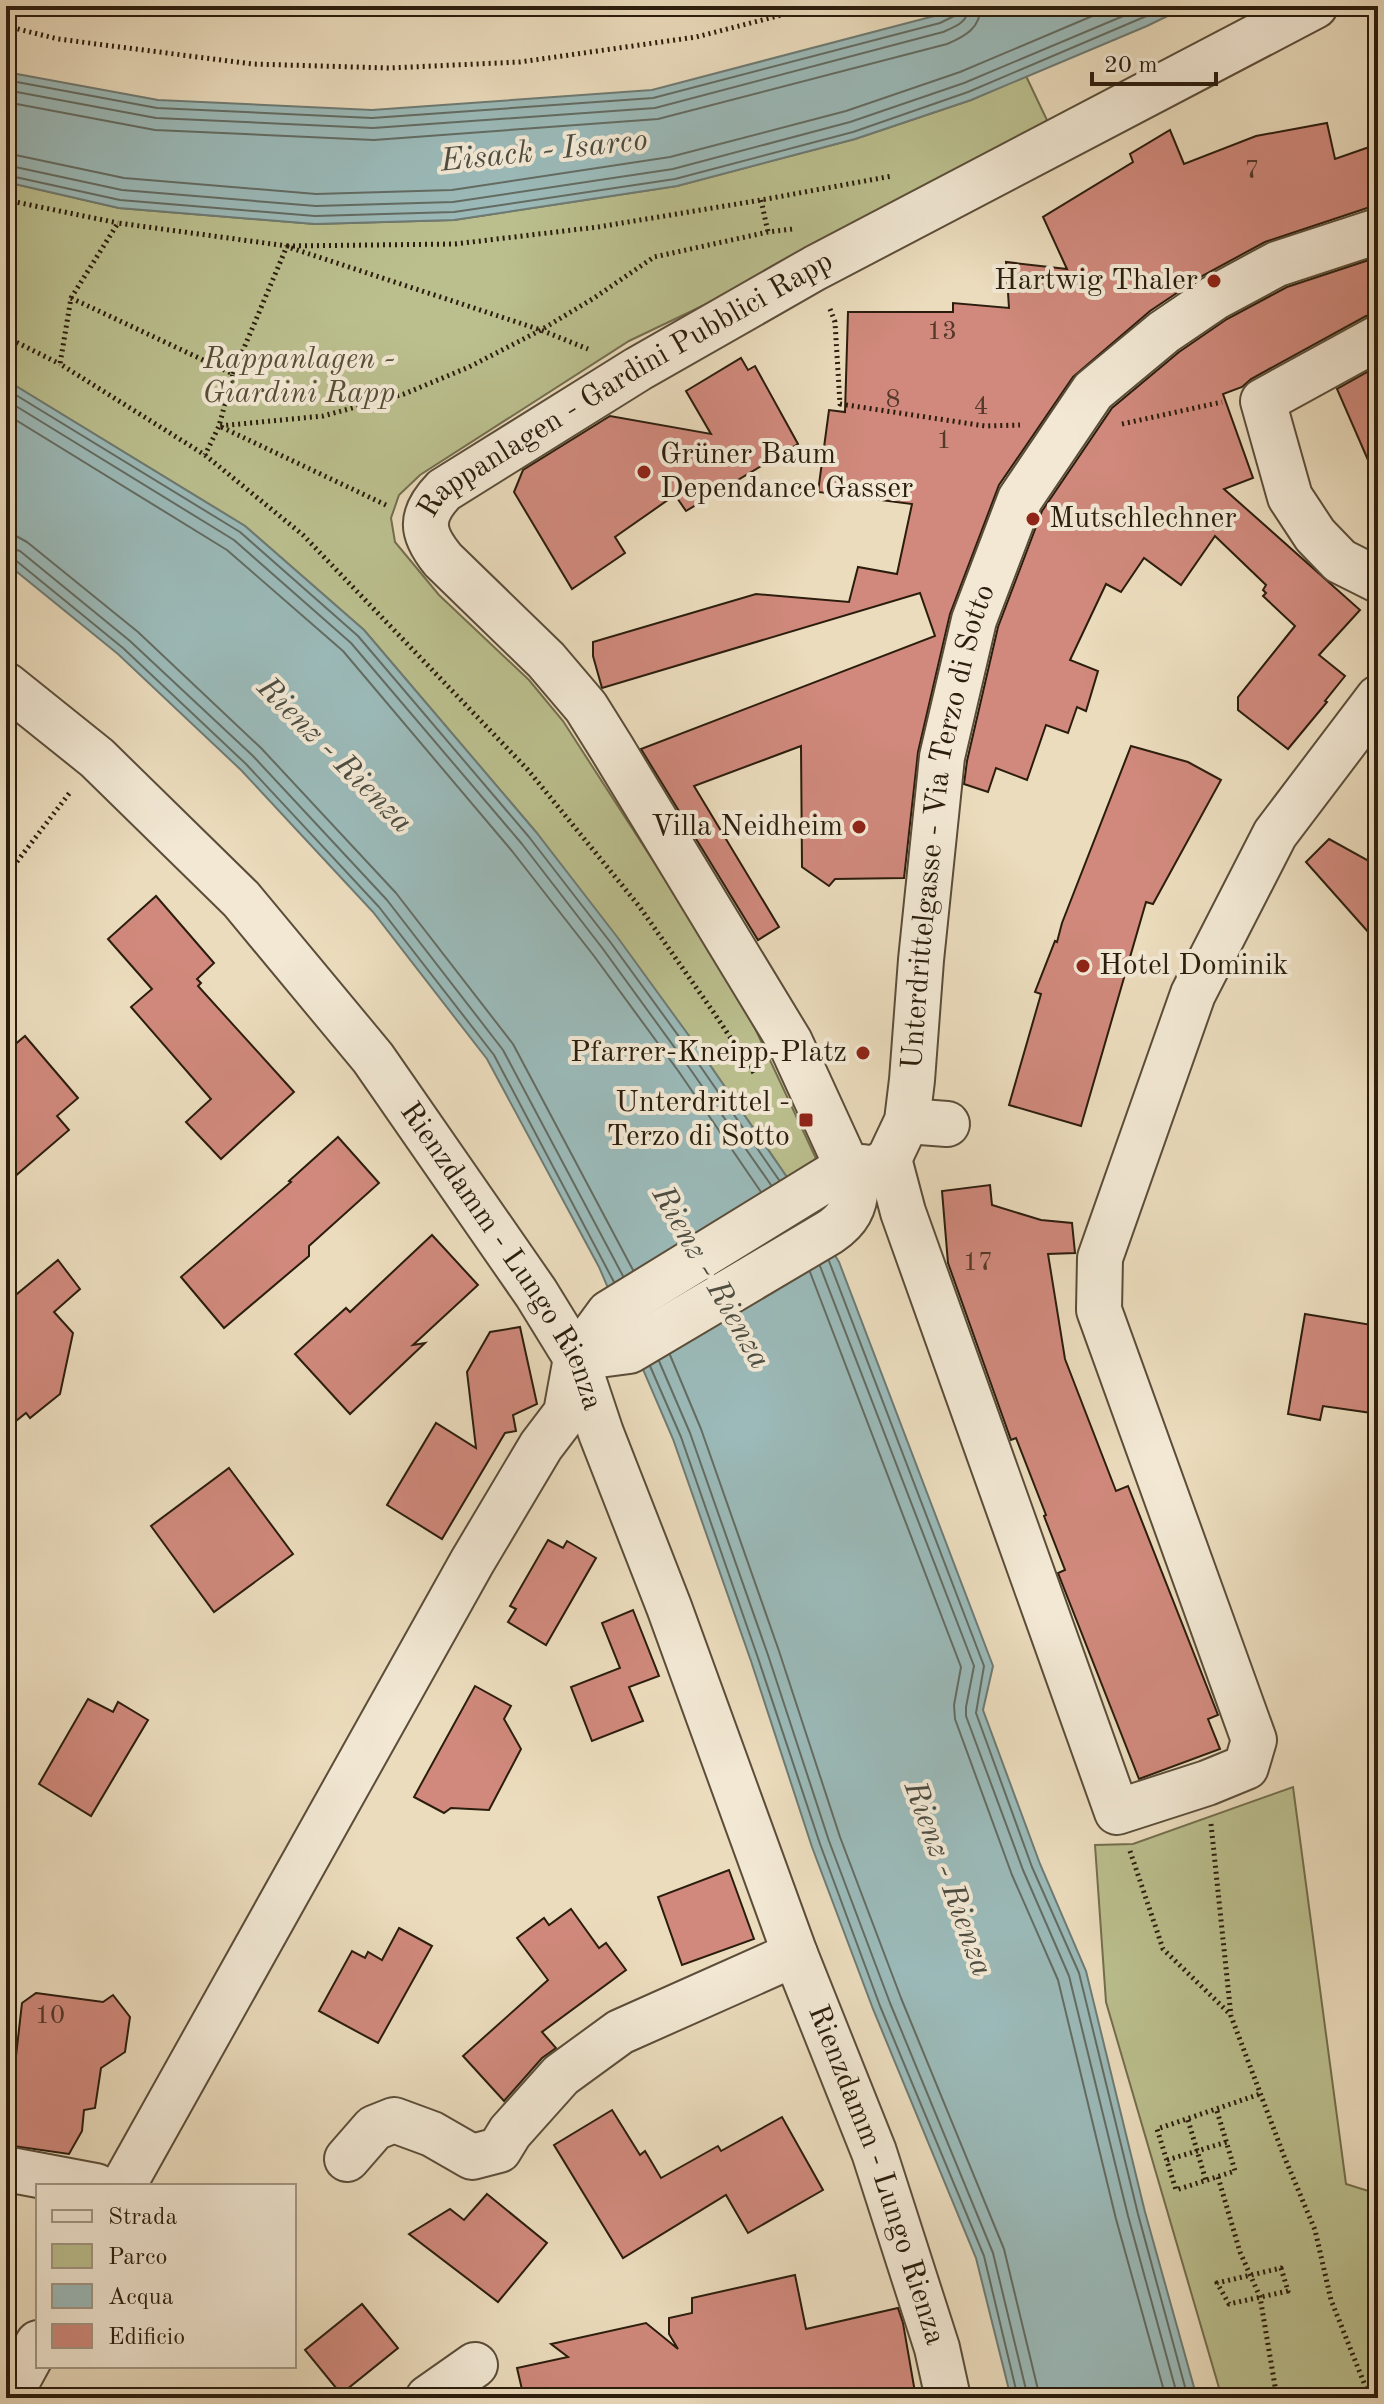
<svg xmlns="http://www.w3.org/2000/svg" width="1384" height="2404" font-family="'Old Standard TT',serif">
<style>
.green{fill:#bbbf8e;stroke:#736e4e;stroke-width:2}
.water{fill:#9bbab9;stroke:#6e7b74;stroke-width:2}
.lines{fill:none;stroke-linecap:round;stroke-linejoin:round}
.shore{stroke:#636c63;stroke-width:2}
.building{fill:#d0897c;stroke:#2b1d0d;stroke-width:2}
.minor-casing{stroke:#5b4d39;stroke-width:48}
.path{stroke:#2b1d0d;stroke-width:5;stroke-dasharray:2 4;stroke-linecap:butt}
.minor{stroke:#f2e8d4;stroke-width:44}
.poi-dot{fill:#8f2418;stroke:#f2e8d4;stroke-width:3}
.labels{text-anchor:middle;dominant-baseline:central;stroke-width:8;stroke-linejoin:round;paint-order:stroke}
.number-label{font-size:26px;fill:#543829}
.poi-label{font-size:30px;fill:#2b1d0d;stroke:#f2e8d4;text-anchor:end}
.park-label{font-size:30px;font-style:italic;fill:#564e34;stroke:#f2e8d4}
.street-label{font-size:30px;fill:#2b1d0d;stroke:#f2e8d4}
.water-label{font-size:32px;font-style:italic;fill:#4d4c41;stroke:#f2e8d4}
</style>
<rect width="100%" height="100%" fill="#ebdcbd"/>
<filter id="stains"><feTurbulence type="fractalNoise" baseFrequency=".0025" numOctaves="4"/><feColorMatrix values="0 0 0 0 .2 0 0 0 0 .09 0 0 0 0 .02 0 0 0 .5 -.17"/></filter>
<radialGradient id="worn" r=".72"><stop offset=".6" stop-color="#630" stop-opacity="0"/><stop offset="1" stop-color="#630" stop-opacity=".3"/></radialGradient>
<!-- green -->
<g class="green">
<path d="M1026,76L1055,137L629,341L420,475L399,495L391,518L395,542L439,595L529,680L563,721L739,994L820,1167L793,1186L703,1055L536,832L364,630L245,526L6,380V182L119,208L315,224L454,220L677,186L855,139L971,100Z"/>
<path d="M1293,1787L1346,2184L1378,2194V2398H1222L1106,2002L1095,1845L1133,1844Z"/>
</g>
<!-- water -->
<g class="water">
<path d="M958,6H1188L1147,26L971,100L855,139L677,186L454,220L315,224L119,208L6,182V72L158,100L372,110L652,90L938,15Z"/>
<path d="M6,380L245,526L364,630L536,832L618,938L703,1055L793,1186L839,1262L993,1666L983,1710L1040,1864L1086,1971L1145,2212L1197,2398H1011L976,2258L873,2009L812,1847L751,1661L673,1439L599,1267L487,1059L373,912L241,770L118,654L6,563Z"/>
</g>
<g class="lines">
<!-- shore -->
<g class="shore">
<path d="M6,80L157,108L372,118L653,98L940,23L956,15L958,6"/>
<path d="M6,90L156,118L373,128L655,108L943,32C957,26 968,22 969,6"/>
<path d="M6,102L155,130L374,140L658,119L947,44C966,36 980,28 981,6"/>
<path d="M6,153L124,178L316,194L452,190L670,157L846,111L960,72L1116,6"/>
<path d="M6,165L122,190L316,206L453,202L673,169L850,122L964,83L1147,6"/>
<path d="M6,175L120,200L315,216L454,212L675,179L853,132L968,92L1170,6"/>
<path d="M6,389L240,532L358,636L529,837L611,943L696,1060L779,1180"/>
<path d="M6,400L234,540L351,643L522,844L603,949L688,1066L771,1185"/>
<path d="M6,414L227,550L343,651L512,851L594,956L679,1072L761,1192"/>
<path d="M6,535L16,536L27,542L138,632L261,748L396,893L513,1044L633,1270"/>
<path d="M6,547L20,551L130,641L253,756L387,900L503,1050L623,1276"/>
<path d="M6,558L14,559L123,648L246,764L379,907L494,1055L614,1282"/>
<path d="M829,1261L984,1666L976,1713L1032,1867L1079,1973L1138,2214L1188,2398"/>
<path d="M820,1266L974,1666L966,1707V1716L1023,1870L1069,1976L1128,2216L1178,2398"/>
<path d="M810,1272L961,1667L954,1705L955,1719L1012,1875L1058,1980L1116,2219L1166,2398"/>
<path d="M670,1355L701,1429L779,1651L840,1837L901,1998L1004,2249L1040,2398"/>
<path d="M659,1361L690,1433L768,1655L829,1841L890,2003L993,2253L1028,2398"/>
<path d="M650,1366L681,1437L758,1658L820,1844L880,2006L984,2256L1018,2398"/>
</g>
</g>
<!-- building -->
<g class="building">
<path d="M1327,123L1335,159L1378,144V207H1370L1265,242L1202,276L1150,311L1073,377L999,485L950,614L918,752L904,878L835,879L829,886L802,867L801,746L694,786L779,927L758,940L641,749L935,636L920,593L602,688L593,656V642L756,594L849,602L858,567L897,574L912,504L818,492L829,410L845,412L848,312H953V303L1009,308L1006,262L1067,269L1043,217L1133,162L1130,154L1170,130L1184,164L1256,136Z"/>
<path d="M1378,257V313L1366,316L1251,379L1242,387L1223,394L1253,478L1224,489L1360,610L1319,655L1345,676L1325,701L1327,702L1288,749L1238,710V697L1295,626L1263,596L1266,593L1263,590L1266,585L1215,536L1181,585L1144,558L1121,592L1106,584L1070,660L1098,671L1086,711L1077,707L1068,733L1046,725L1027,780L996,768L988,792L964,784L967,761L998,627L1042,511L1112,408L1179,352L1227,319L1287,287Z"/>
<path d="M741,358L748,370L755,366L798,444L686,511L675,495L615,537L625,553L572,589L514,492L523,470L610,416L711,434L686,391Z"/>
<path d="M1378,366V483L1337,389Z"/>
<path d="M1131,746L1188,762L1221,780L1153,904L1146,902L1081,1126L1009,1105L1041,994L1035,992L1055,941L1057,942L1062,923Z"/>
<path d="M1329,839L1378,866V943L1306,862Z"/>
<path d="M156,896L214,963L197,979L201,983L198,986L294,1092L221,1159L186,1122L211,1099L131,1007L152,989L108,939Z"/>
<path d="M25,1036L78,1098L57,1116L69,1130L6,1184V1052Z"/>
<path d="M338,1137L379,1183L309,1246V1256L224,1328L181,1277L291,1182L289,1181Z"/>
<path d="M990,1185L992,1205L1041,1220L1072,1223L1075,1253L1048,1254L1065,1359L1116,1491L1128,1486L1218,1715L1208,1719L1220,1749L1139,1779L1058,1573L1065,1570L1044,1516L1046,1515L1016,1438L1011,1440L948,1263L942,1191Z"/>
<path d="M432,1235L478,1285L413,1345L425,1343L350,1414L295,1354L346,1308L350,1312Z"/>
<path d="M58,1260L80,1289L54,1312L73,1333L60,1394L30,1418L26,1413L6,1429V1303Z"/>
<path d="M1305,1314L1378,1326V1380L1372,1413L1323,1406L1320,1420L1288,1414Z"/>
<path d="M520,1327L537,1404L513,1415L516,1431L505,1433L442,1539L387,1505L436,1423L476,1448L467,1372L490,1332Z"/>
<path d="M229,1468L293,1554L214,1612L151,1526Z"/>
<path d="M548,1540L563,1548L567,1541L596,1558L546,1645L508,1622L516,1609L510,1606Z"/>
<path d="M633,1610L659,1676L629,1687L643,1721L592,1741L571,1687L620,1668L602,1623Z"/>
<path d="M475,1686L511,1706L504,1719L521,1749L489,1810L451,1808L444,1813L414,1797Z"/>
<path d="M88,1699L113,1712L118,1702L148,1720L91,1816L39,1784Z"/>
<path d="M729,1870L754,1939L682,1965L658,1897Z"/>
<path d="M571,1909L599,1948L606,1943L626,1970L542,2032L556,2048L542,2058L504,2101L463,2056L548,1980L517,1938L544,1918L549,1925Z"/>
<path d="M399,1928L432,1946L378,2043L319,2011L352,1951L365,1958L368,1952L382,1960Z"/>
<path d="M36,1993L103,2002L113,1995L130,2017L125,2052L101,2068L95,2108L84,2110L82,2131L69,2154L6,2145L7,2063L16,2056L22,2003Z"/>
<path d="M612,2110L640,2155L645,2151L661,2178L718,2146L721,2151L782,2117L823,2190L748,2233L726,2195L623,2258L554,2145Z"/>
<path d="M487,2194L547,2243L498,2302L409,2234L450,2209L464,2220Z"/>
<path d="M795,2275L806,2329L898,2308L903,2323L916,2398H524L517,2368L568,2357L551,2344L646,2323L678,2349L669,2334V2318L692,2313V2298Z"/>
<path d="M362,2304L398,2348L341,2394L305,2350Z"/>
</g>
<g class="lines">
<!-- minor casing -->
<g class="minor-casing">
<g id="minor">
<path d="M1378,338L1263,401L1290,497L1315,535L1340,561L1378,580"/>
<path id="s1" d="M6,685L97,758L241,899L373,1058L536,1293L576,1358L601,1433L669,1607L795,1954L874,2152L937,2348L948,2398"/>
<path d="M907,1121L947,1124"/>
<path d="M889,1159L903,1212L1117,1812L1207,1783L1246,1767L1254,1740L1099,1310L1100,1258L1193,994L1275,834L1378,698"/>
<path id="s2" d="M862,1167L875,1169L889,1159L907,1121L912,1080L921,960L942,757L974,620L1020,499L1093,391L1164,332L1214,298L1277,264L1378,231"/>
<path id="s3" d="M576,1358L629,1351L830,1232C848,1220 855,1207 856,1186L790,1042L611,747L586,707L546,660L443,560C421,533 419,516 444,490L638,369L815,268L1315,6"/>
<path d="M347,2159L374,2128L394,2120L432,2134L472,2157L499,2150L510,2132L561,2075L620,2032L795,1954"/>
<path d="M6,2169L96,2186"/>
<path d="M123,2186L472,1562L541,1446L566,1413L576,1358L609,1313L848,1166"/>
<path d="M8,2398L38,2343"/>
<path d="M428,2398L475,2365"/>
</g>
</g>
<!-- path -->
<g class="path">
<path d="M6,26L58,39L252,64L389,68L520,62L696,37L817,6"/>
<path d="M6,200L118,223"/>
<path d="M761,200L768,232"/>
<path d="M287,246L455,244L598,227L761,200L892,176"/>
<path d="M291,248L541,330L588,349"/>
<path d="M71,298L233,374L219,426L205,455"/>
<path d="M830,309L835,322L840,404L985,426L1020,425"/>
<path d="M6,337L60,364"/>
<path d="M233,374L287,246L118,223L71,298L60,364L205,455L303,535L528,770L639,906L714,1013L754,1073"/>
<path d="M1122,424L1222,402"/>
<path d="M386,505L219,426L323,416L404,394L469,367L541,330L594,298L654,257L768,232L793,229"/>
<path d="M6,876L71,791"/>
<path d="M1211,1824L1231,2016L1284,2156L1315,2230L1331,2300L1370,2398"/>
<path d="M1130,1851L1163,1949L1231,2015"/>
<path d="M1217,2111L1235,2171L1176,2190L1157,2129L1260,2094"/>
<path d="M1188,2120L1206,2181"/>
<path d="M1167,2160L1227,2142"/>
<path d="M1218,2177L1240,2252L1260,2297L1277,2398"/>
<path d="M1281,2268L1288,2291L1229,2304L1217,2283Z"/>
<path d="M1342,2398L1369,2395"/>
</g>
<!-- minor -->
<use href="#minor" class="minor"/>
</g>
<!-- markers -->
<g class="poi-dot">
<circle cx="1214" cy="281" r="8"/>
<circle cx="644" cy="472" r="8"/>
<circle cx="1033" cy="519" r="8"/>
<circle cx="859" cy="827" r="8"/>
<circle cx="1083" cy="966" r="8"/>
<circle cx="863" cy="1053" r="8"/>
<rect x="798" y="1112" width="16" height="16" rx="4"/>
</g>
<g class="labels">
<!-- number labels -->
<g class="number-label">
<text x="1252" y="171">7</text>
<text x="942" y="332">13</text>
<text x="893" y="400">8</text>
<text x="981" y="407">4</text>
<text x="944" y="441">1</text>
<text x="978" y="1263">17</text>
<text x="50" y="2016">10</text>
</g>
<!-- poi labels -->
<g class="poi-label">
<text x="1198" y="281">Hartwig Thaler</text>
<text x="660" y="455" text-anchor="start">Grüner Baum<tspan x="660" dy="34">Dependance Gasser</tspan></text>
<text x="1049" y="519" text-anchor="start">Mutschlechner</text>
<text x="843" y="827">Villa Neidheim</text>
<text x="1099" y="966" text-anchor="start">Hotel Dominik</text>
<text x="847" y="1053">Pfarrer-Kneipp-Platz</text>
<text x="790" y="1103">Unterdrittel -<tspan x="790" dy="34">Terzo di Sotto</tspan></text>
</g>
<!-- park labels -->
<g class="park-label">
<text x="299" y="360">Rappanlagen -<tspan x="299" dy="34">Giardini Rapp</tspan></text>
</g>
<!-- street labels -->
<g class="street-label">
<text stroke="none"><textPath href="#s3" startOffset="1388">Rappanlagen - Gardini Pubblici Rapp</textPath></text>
<text stroke="none"><textPath href="#s2" startOffset="370">Unterdrittelgasse - Via Terzo di Sotto</textPath></text>
<text stroke="none"><textPath href="#s1" startOffset="762">Rienzdamm - Lungo Rienza</textPath></text>
<text stroke="none"><textPath href="#s1" startOffset="1758">Rienzdamm - Lungo Rienza</textPath></text>
</g>
<!-- water labels -->
<g class="water-label">
<text transform="translate(544 152) rotate(-6)">Eisack - Isarco</text>
<text transform="translate(334 756) rotate(45)">Rienz - Rienza</text>
<text transform="translate(710 1278) rotate(60)">Rienz - Rienza</text>
<text transform="translate(947 1879) rotate(70)">Rienz - Rienza</text>
</g>
</g>
<!-- margin -->
<rect width="1384" height="2404" fill="none" stroke="#ebdcbd" stroke-width="32"/>
<rect x="8" y="8" width="1368" height="2388" fill="none" stroke="#2b1d0d" stroke-width="4"/>
<rect x="16" y="16" width="1352" height="2372" fill="none" stroke="#2b1d0d" stroke-width="2"/>
<!-- legend -->
<rect x="36" y="2184" width="260" height="184" fill="#f2e8d4" stroke="#a29784" stroke-width="2"/>
<rect x="52" y="2210" width="40" height="12" fill="#f2e8d4" stroke="#a29784" stroke-width="2"/>
<text x="108" y="2224" font-size="24" fill="#2b1d0d">Strada</text>
<rect x="52" y="2244" width="40" height="24" fill="#bbbf8e" stroke="#a29784" stroke-width="2"/>
<text x="108" y="2264" font-size="24" fill="#2b1d0d">Parco</text>
<rect x="52" y="2284" width="40" height="24" fill="#9bbab9" stroke="#a29784" stroke-width="2"/>
<text x="108" y="2304" font-size="24" fill="#2b1d0d">Acqua</text>
<rect x="52" y="2324" width="40" height="24" fill="#d0897c" stroke="#a29784" stroke-width="2"/>
<text x="108" y="2344" font-size="24" fill="#2b1d0d">Edificio</text>
<!-- scale -->
<path d="M1092 72v12h124v-12" fill="none" stroke="#2b1d0d" stroke-width="4"/>
<text x="1104" y="72" font-size="24" fill="#2b1d0d" stroke="#f2e8d4" stroke-width="6" paint-order="stroke">20 m</text>
<rect width="100%" height="100%" filter="url(#stains)"/>
<rect width="100%" height="100%" fill="url(#worn)"/>
</svg>
